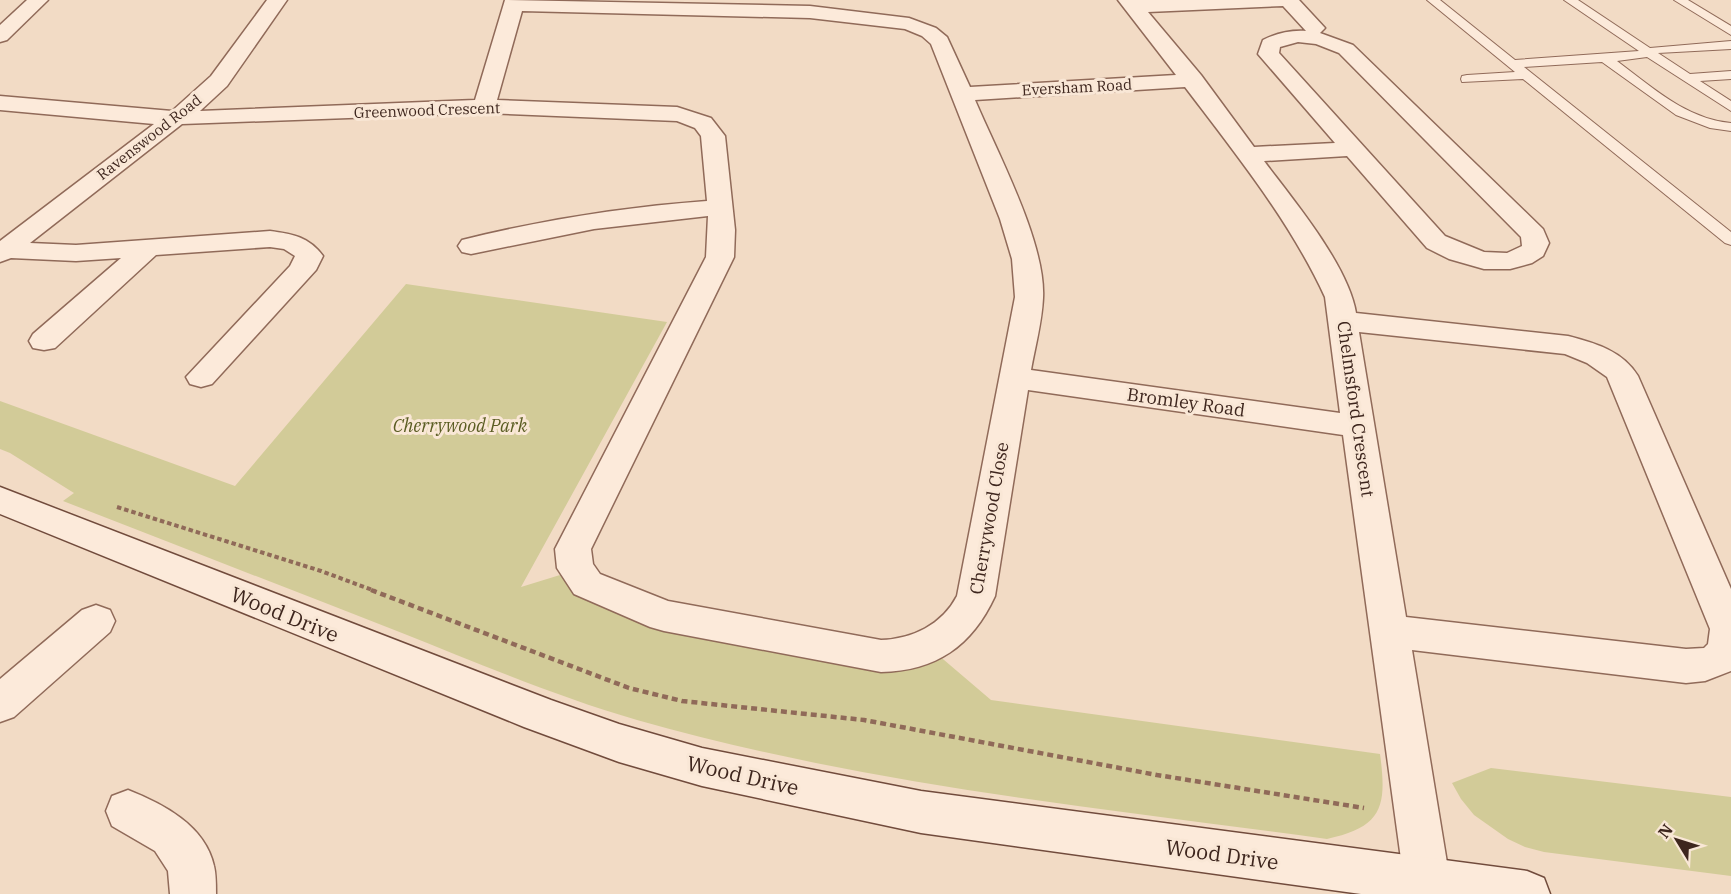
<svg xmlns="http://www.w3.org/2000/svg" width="1731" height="894" font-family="'IBM Plex Serif',serif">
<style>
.green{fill:#d2cb98}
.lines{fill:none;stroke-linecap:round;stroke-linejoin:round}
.lane-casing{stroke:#906a59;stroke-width:2}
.street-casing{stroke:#906a59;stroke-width:3}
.secondary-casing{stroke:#714b3c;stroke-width:3}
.path-far1{stroke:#906a59;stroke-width:4;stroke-dasharray:4.5 3;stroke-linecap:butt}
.path{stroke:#906a59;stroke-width:4.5;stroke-dasharray:6 4;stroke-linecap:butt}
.lane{fill:#fceada;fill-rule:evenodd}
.street{fill:#fceada;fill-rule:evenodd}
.secondary{fill:#fceada;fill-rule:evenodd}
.labels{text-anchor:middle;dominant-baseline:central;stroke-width:6;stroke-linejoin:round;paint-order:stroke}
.far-street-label{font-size:15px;fill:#3e261e;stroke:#f9e7d6}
.street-label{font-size:18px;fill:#3e261e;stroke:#f9e7d6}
.park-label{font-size:18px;font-style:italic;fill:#5b5d23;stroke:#f9e7d6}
.near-street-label{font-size:21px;fill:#3e261e;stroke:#f9e7d6}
</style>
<rect width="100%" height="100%" fill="#f2dbc5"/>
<!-- green -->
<g class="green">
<path d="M406,284L667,322L521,587L573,571L663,619L930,648L991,700L1380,754C1387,806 1383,827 1327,839C1094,807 865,785 637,720C557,697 480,664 402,633C289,589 176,545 63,501L74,493L10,453L0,449V401L235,486Z"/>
<path d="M1491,768L1731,797V876L1544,852L1525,847L1508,839L1474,815L1461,799L1452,783Z"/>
</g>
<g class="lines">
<!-- lane casing -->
<g class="lane-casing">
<g id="lane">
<path d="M1427,0H1440L1515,60L1639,51L1564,0H1578L1650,48L1731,41V49L1658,53L1690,74L1731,71V79L1700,81L1731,101V111L1647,57L1617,61C1652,87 1686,119 1731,123V131L1710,128L1676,115L1602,62L1524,67L1731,232V245L1725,243L1523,79L1462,82L1461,79L1462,76L1467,75L1515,72Z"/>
<path d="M1674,0H1688L1731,26V35Z"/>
</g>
</g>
<!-- street casing -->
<g class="street-casing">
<g id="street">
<path d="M27,0H48L7,40L0,42V25Z"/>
<path d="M267,0H287L227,86L200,111L475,100L505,0L810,6L909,18L936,28L947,37L970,87L1176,75L1118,0H1299L1325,28L1320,33L1353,45L1543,229L1549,243L1543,256L1532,263L1510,269H1484L1449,259L1427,248L1347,156L1264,161C1294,201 1348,265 1356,313L1568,336C1595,343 1623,351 1638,376L1731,589V671L1705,681L1686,683L1412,650L1450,881L1445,894H1409L1404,881L1343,435L1028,390L995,596C972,646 936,671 881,672L664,631L650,627L574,594L557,568L555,549L706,257L708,216L594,229L471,254L462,252L458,246L462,240C542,220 624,207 707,201L701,136L695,128L677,121L484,113L182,124L30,243L76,245L270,231C293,234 309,237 323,256L316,270L212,384L201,387L190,384L186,377L290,266L295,256L284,249L270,247L156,255L55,348L44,350L33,348L29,341L33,334L121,258L76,261L11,258L0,262V241L154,124L0,110V96L172,111L211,76ZM1283,6L1306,31C1291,30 1277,33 1263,40L1258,54L1335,143L1254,147L1201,75L1148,12ZM522,11L810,18L905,29L922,36L931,44L1000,219L1012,259L1015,297L957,596C942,625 912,639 881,640L668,601L600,574L593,564L591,549L734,257L735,230L725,136L711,118L677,107L497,100ZM1298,42L1316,44L1339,53L1521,237L1522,246L1507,253L1484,252L1445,236L1279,53L1280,47ZM1185,87C1235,153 1290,221 1325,297L1340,413L1031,370C1035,347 1042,322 1043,298C1046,243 997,152 975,100ZM1359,332L1565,354L1587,363L1607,377L1710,629L1708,644L1704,648L1686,649L1406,617Z"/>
<path d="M96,605L110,610L115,621L110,632L14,717L0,722V679L82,610Z"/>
<path d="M128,790C163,804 205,825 214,866C216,874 216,885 216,894H170L168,871L155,851L112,826L106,811L112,796Z"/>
</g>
</g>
<!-- secondary casing -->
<g class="secondary-casing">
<path id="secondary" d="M0,487L551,700L619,724L702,748L921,791L1527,871L1544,878L1550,894H1361L921,833L702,786L619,762L524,727L0,514Z"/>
</g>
<!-- path-far1 -->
<path class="path-far1" d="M117,507L321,571L375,591"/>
<!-- path -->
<path class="path" d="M371,590L629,688L682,701L864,720L1157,775L1364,808"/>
<!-- lane -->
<use href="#lane" class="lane"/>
<!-- street -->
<use href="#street" class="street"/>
<!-- secondary -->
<use href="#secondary" class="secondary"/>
</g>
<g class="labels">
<!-- far-street labels -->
<g class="far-street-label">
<text transform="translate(1077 87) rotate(-3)">Eversham Road</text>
<text transform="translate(427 110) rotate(-2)">Greenwood Crescent</text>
<text transform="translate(149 137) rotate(-38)">Ravenswood Road</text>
</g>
<!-- street labels -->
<g class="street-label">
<text transform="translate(1186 402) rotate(8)">Bromley Road</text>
<text transform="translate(1356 409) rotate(82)">Chelmsford Crescent</text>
<text transform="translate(989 518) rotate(-80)">Cherrywood Close</text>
</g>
<!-- park labels -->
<g class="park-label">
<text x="460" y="425">Cherrywood Park</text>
</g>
<!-- near-street labels -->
<g class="near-street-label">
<text transform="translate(285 614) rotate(22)">Wood Drive</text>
<text transform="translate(743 775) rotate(13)">Wood Drive</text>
<text transform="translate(1222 854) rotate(8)">Wood Drive</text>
</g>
</g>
<!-- north arrow -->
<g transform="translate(1677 840) rotate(308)" stroke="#f9e7d6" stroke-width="4.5" paint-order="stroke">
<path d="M0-4.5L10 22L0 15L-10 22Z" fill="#3e261e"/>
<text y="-9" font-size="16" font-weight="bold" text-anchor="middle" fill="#3e261e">N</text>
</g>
</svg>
